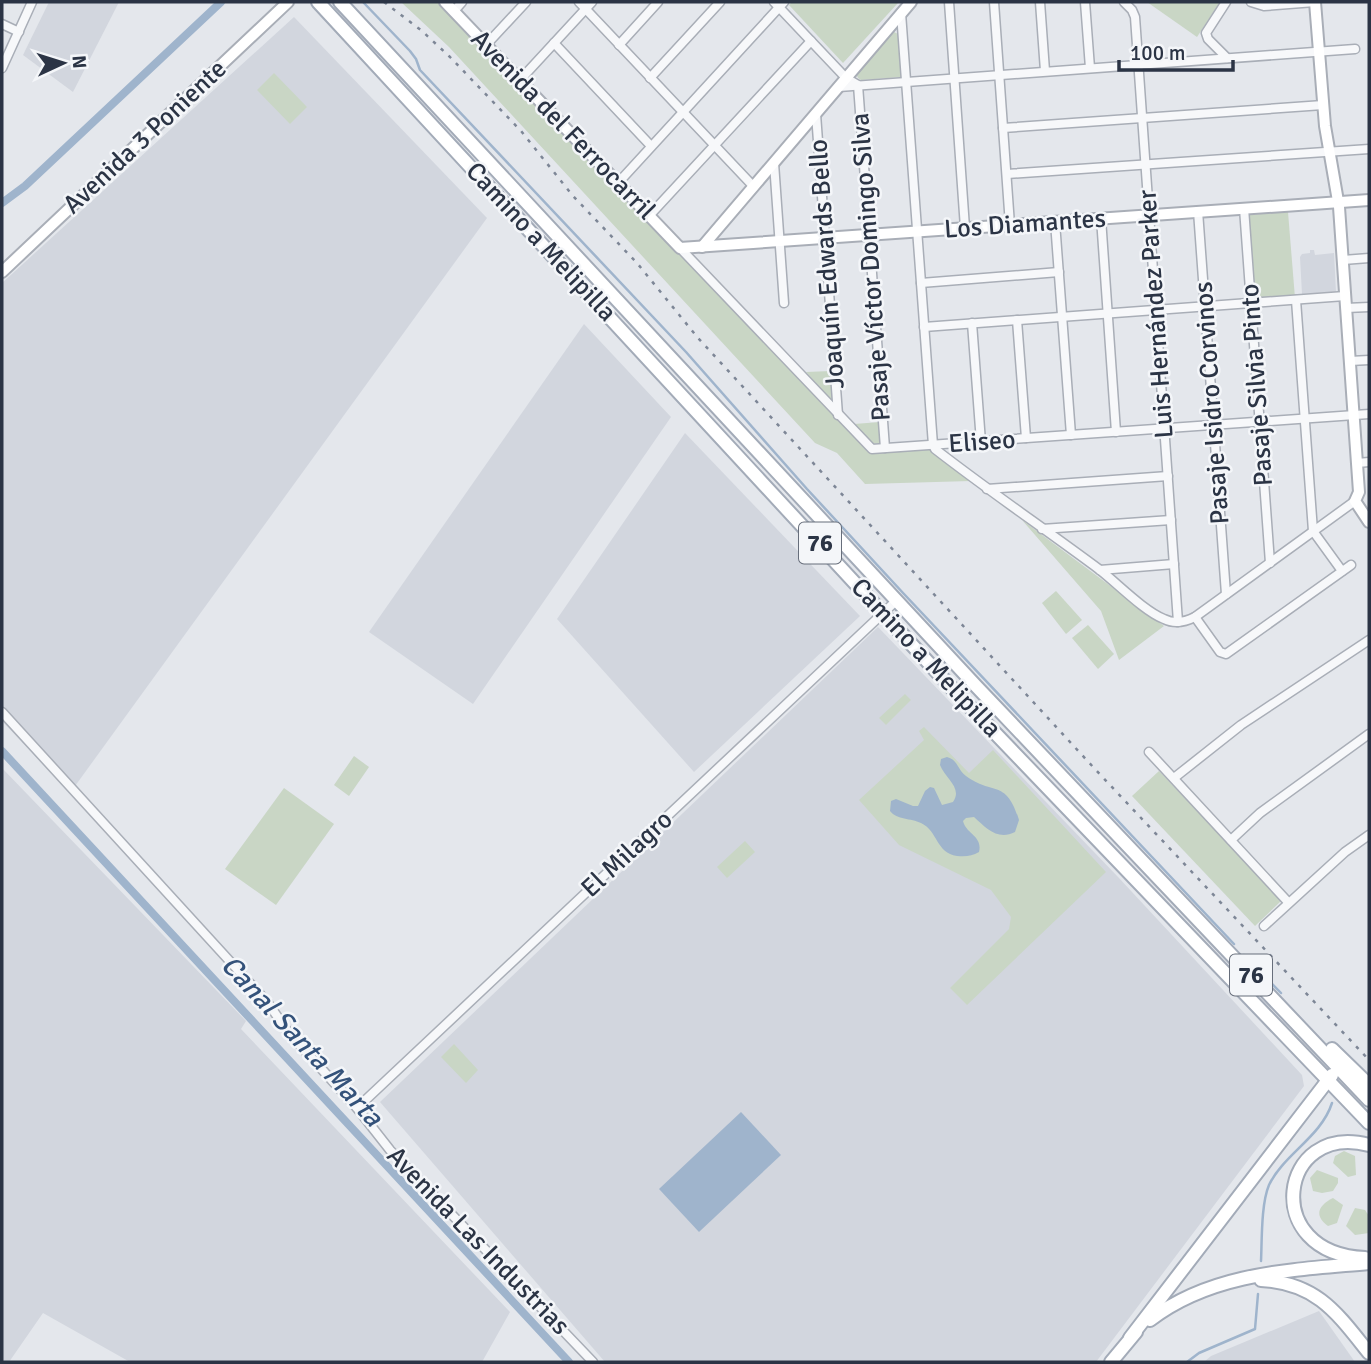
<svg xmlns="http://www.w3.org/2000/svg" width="1371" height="1364" font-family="Signika,sans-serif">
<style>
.built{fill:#d2d6de}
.green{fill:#c9d6c5}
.water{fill:#9fb4cc}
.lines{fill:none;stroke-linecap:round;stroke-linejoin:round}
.stream{stroke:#9fb4cc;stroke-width:2.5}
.canal{stroke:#9fb4cc;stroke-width:8}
.street-casing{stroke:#a9aeb7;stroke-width:11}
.secondary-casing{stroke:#a9aeb7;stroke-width:14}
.primary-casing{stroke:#a3abb8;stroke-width:16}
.street{stroke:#f7f8fa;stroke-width:8}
.secondary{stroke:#fff;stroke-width:10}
.primary{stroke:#fff;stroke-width:12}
.rail{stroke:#7d8696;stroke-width:2.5;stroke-dasharray:3.5 7;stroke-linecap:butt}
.labels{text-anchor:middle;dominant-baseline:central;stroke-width:5;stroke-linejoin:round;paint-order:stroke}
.shield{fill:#f4f6f9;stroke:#676e7b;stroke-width:2}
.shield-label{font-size:24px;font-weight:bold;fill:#2b3445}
.street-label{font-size:26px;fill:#2b3445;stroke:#f4f6f9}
.water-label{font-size:28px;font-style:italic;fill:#34527a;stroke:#f4f6f9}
</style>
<rect width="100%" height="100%" fill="#e4e7ec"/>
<!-- built -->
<g class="built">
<path d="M49,2H119L73,92L23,55Z"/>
<path d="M294,17L487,218L70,793L2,721V283Z"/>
<path d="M1310,250H1314L1315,255L1334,253L1336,292L1302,294L1300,257L1302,254L1310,253Z"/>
<path d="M584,324L671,417L473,704L369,632Z"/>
<path d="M685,433L860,616L694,772L557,619Z"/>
<path d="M878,627L1119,878L1302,1075L1304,1086L1096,1362H605L380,1102Z"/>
<path d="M2,768L246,1021L241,1029L510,1312L482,1362H130L43,1313L9,1362H2Z"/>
<path d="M1319,1311L1355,1362H1204L1211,1356Z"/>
</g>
<!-- green -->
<g class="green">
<path d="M401,2H438L866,449L929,447L971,481L865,484L837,453L815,443L449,47Z"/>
<path d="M792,2H897L898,3L843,63L789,5Z"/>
<path d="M1147,2H1220L1197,37Z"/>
<path d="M892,31L898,34L901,77L861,80L858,78L856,74Z"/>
<path d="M274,73L307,107L290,124L257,90Z"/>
<path d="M1288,212L1295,298L1253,301L1247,215Z"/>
<path d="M831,371L833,403L806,372Z"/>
<path d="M880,422L882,443L872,444L854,424Z"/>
<path d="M1022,520L1164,626L1119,660L1101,611Z"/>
<path d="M1056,591L1082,620L1066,634L1042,603Z"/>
<path d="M1088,625L1114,654L1098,669L1072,638Z"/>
<path d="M905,694L911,700L886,725L879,718Z"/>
<path d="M924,727L969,773L993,750L1106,872L967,1005L950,988L1009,929L1011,917L991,890L899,845L859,800L924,740L919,731Z"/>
<path d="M354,756L369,767L349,796L334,785Z"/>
<path d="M1159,771L1282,900L1255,926L1132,796Z"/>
<path d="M284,788L334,824L276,905L225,869Z"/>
<path d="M745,841L755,852L727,878L717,867Z"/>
<path d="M454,1044L478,1070L466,1083L441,1057Z"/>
<path d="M1344,1151L1355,1156L1356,1175L1348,1177L1333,1163L1335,1156Z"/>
<path d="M1317,1170L1338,1178V1183L1333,1191L1322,1193L1313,1191L1310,1178Z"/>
<path d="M1333,1198L1343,1205L1337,1223L1328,1226C1313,1215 1319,1205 1333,1198Z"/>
<path d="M1355,1208L1365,1210L1369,1216V1233L1355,1235L1346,1226Z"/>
</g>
<!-- water -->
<g class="water">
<path d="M947,757C958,760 957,769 966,776C993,796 1006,778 1019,820L1015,832C998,841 986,828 974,817L966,818L963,821C966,834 983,836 979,852C972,856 966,857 957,856C936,853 938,831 921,823C911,818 897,820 890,811L891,801L896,799L913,806H918L925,791L930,787L934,788L942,805L953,802C963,788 945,778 940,765L941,759Z"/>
<path d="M741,1112L781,1155L699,1232L659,1189Z"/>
</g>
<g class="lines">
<!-- stream -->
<g class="stream">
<path d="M363,2L410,51L416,59L420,70L686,352L807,489L904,594L1234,944"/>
<path d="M1244,955L1281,993"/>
<path d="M1261,1261C1262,1240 1261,1204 1269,1185C1284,1154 1321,1137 1332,1103"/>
<path d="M1187,1362L1199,1353L1255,1329L1258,1294"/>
</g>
<!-- canal -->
<g class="canal">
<path d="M2,203L25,186L221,2"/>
<path d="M2,751L569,1362"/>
</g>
<!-- street casing -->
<g class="street-casing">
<g id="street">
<path d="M579,2L754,187"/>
<path d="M774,2L846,78L858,85L885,448"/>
<path d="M949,2L965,228"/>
<path d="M994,2L1010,225"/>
<path d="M1040,2L1045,71"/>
<path d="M1085,2L1090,68"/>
<path d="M1124,2L1132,10L1135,17L1178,622"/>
<path d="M1226,2L1206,33L1208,39L1227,58"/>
<path d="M1251,2L1264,6L1315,2"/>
<path d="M454,11L462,2"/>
<path d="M901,13L933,445"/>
<path d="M2,24L19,32"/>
<path d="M554,43L651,146"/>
<path d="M486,45L526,2"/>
<path d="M619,45L658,2"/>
<path d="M2,68L32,2"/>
<path d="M650,78L720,2"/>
<path d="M520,80L592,2"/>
<path d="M839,87L1355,49"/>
<path d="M816,114L838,415"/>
<path d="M1003,128L1323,105"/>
<path d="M774,163L784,303"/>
<path d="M1007,174L1369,149"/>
<path d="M618,183L784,2"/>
<path d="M1244,208L1270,563"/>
<path d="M1198,211L1226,594"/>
<path d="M649,216L811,41"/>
<path d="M1101,218L1116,432"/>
<path d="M1055,222L1071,435"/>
<path d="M680,248L872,449L1369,414"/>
<path d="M1343,260L1369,258"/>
<path d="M921,283L1059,272"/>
<path d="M1296,300L1313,531L1342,571"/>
<path d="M1346,308L1369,307"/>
<path d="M1017,320L1026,438"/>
<path d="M972,323L981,442"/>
<path d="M924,327L1345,296"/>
<path d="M1350,361L1369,360"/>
<path d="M933,445L935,449C989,491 1045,529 1100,570C1118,584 1144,611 1164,619C1174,624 1185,622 1195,617L1355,501"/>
<path d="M1357,463L1369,462"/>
<path d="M987,489L1168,476"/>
<path d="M1042,529L1171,520"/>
<path d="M1100,570L1174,564"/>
<path d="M1195,617L1220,652L1226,654L1351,565"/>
<path d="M2,712L268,1003L288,1032L357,1108L390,1150L593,1362"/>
<path d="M1149,752L1288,902"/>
<path d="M1174,778L1241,725L1369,640"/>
<path d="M1231,840L1260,813L1369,734"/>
<path d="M1264,926L1345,852L1369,835"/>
<path d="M357,1108L897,600"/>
</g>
</g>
<!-- secondary casing -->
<g class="secondary-casing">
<g id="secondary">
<path d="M445,2L680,248L1369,200"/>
<path d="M1315,2L1325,126L1339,207L1359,492L1355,501L1369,522"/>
<path d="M702,247L911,2"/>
<path d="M2,272L288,2"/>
</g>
</g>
<!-- primary casing -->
<g class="primary-casing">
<g id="primary">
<path d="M318,2L950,686L1369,1123"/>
<path d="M340,2L976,686L1369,1100"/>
<path d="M1332,1049L1369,1085"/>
<path d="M1365,1258C1259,1254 1279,1121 1369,1145"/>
<path d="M1261,1280C1317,1283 1337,1313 1369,1353"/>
<path d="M1150,1320C1212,1272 1294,1270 1369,1263"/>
<path d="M1130,1338L1332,1075"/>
<path d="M1111,1362L1136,1332"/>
</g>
</g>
<!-- street -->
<use href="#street" class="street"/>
<!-- secondary -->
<use href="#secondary" class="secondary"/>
<!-- primary -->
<use href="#primary" class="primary"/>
<!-- rail -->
<path class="rail" d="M384,2L422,31L450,57L521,131L573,196L637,263L698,338L1094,768L1369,1060"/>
</g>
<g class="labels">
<!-- shield labels -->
<g class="shield">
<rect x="799" y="522.5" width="42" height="41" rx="5"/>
<rect x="1230" y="954.5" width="42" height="41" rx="5"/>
</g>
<g class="shield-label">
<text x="820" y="543">76</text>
<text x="1251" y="975">76</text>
</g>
<!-- street labels -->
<g class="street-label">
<text transform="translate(563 125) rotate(46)">Avenida del Ferrocarril</text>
<text transform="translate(145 137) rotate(-43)">Avenida 3 Poniente</text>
<text transform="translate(1025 224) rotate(-4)">Los Diamantes</text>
<text transform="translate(541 242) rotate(47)">Camino a Melipilla</text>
<text transform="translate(827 264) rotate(-94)">Joaquín Edwards Bello</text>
<text transform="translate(871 267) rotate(-94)">Pasaje Víctor Domingo Silva</text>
<text transform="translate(1156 314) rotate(-94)">Luis Hernández Parker</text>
<text transform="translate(1257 385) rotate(-94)">Pasaje Silvia Pinto</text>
<text transform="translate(1212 403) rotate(-94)">Pasaje Isidro Corvinos</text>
<text transform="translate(982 442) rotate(-4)">Eliseo</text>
<text transform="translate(926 658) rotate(47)">Camino a Melipilla</text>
<text transform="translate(627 854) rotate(-43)">El Milagro</text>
<text transform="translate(478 1241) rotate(46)">Avenida Las Industrias</text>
</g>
<!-- water labels -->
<g class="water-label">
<text transform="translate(302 1041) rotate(47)">Canal Santa Marta</text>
</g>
</g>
<!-- border -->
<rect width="1371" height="1364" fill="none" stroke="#2b3445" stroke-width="7"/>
<!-- north arrow -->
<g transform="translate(63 63) rotate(86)" stroke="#f4f6f9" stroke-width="5" paint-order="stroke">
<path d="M0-5L12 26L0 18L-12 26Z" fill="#2b3445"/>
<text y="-10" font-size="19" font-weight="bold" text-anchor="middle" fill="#2b3445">N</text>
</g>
<!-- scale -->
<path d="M1119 60v10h114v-10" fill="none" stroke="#2b3445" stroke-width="3.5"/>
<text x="1130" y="60" font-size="21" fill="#2b3445" stroke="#f4f6f9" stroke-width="5" paint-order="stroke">100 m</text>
</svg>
